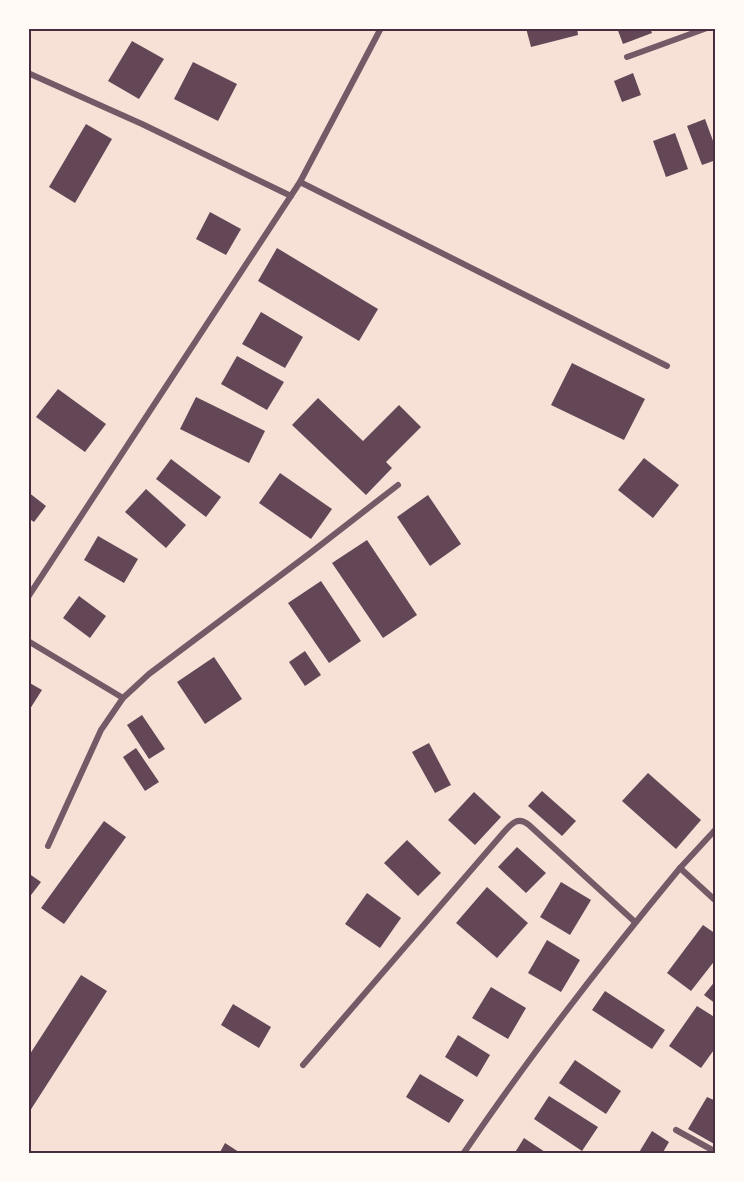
<svg xmlns="http://www.w3.org/2000/svg" width="744" height="1182" font-family="Arial,sans-serif">
<style>
.building{fill:#644757}
.lines{fill:none;stroke-linecap:round;stroke-linejoin:round}
.minor{stroke:#755966;stroke-width:6}
.neatline{fill:none;stroke:#4a2c40;stroke-width:2}
</style>
<rect width="100%" height="100%" fill="#f7e1d7"/>
<!-- building -->
<g class="building">
<path d="M526,28H577L578,35L531,47Z"/>
<path d="M617,28H650L652,33L623,44Z"/>
<path d="M132,41L164,59L139,99L108,81Z"/>
<path d="M193,62L237,84L218,121L174,99Z"/>
<path d="M633,73L641,95L622,102L614,81Z"/>
<path d="M705,119L716,149V160L702,165L687,126Z"/>
<path d="M86,124L112,139L75,203L49,187Z"/>
<path d="M675,133L688,169L666,177L653,141Z"/>
<path d="M210,212L241,229L226,255L196,239Z"/>
<path d="M277,248L378,309L359,341L258,281Z"/>
<path d="M261,312L303,337L285,368L242,344Z"/>
<path d="M237,356L284,382L267,410L221,384Z"/>
<path d="M572,363L645,399L624,440L551,405Z"/>
<path d="M58,389L106,424L85,452L36,417Z"/>
<path d="M196,397L265,431L249,463L180,429Z"/>
<path d="M318,398L363,441L399,405L421,427L386,462L392,468L366,495L292,425Z"/>
<path d="M644,458L679,485L653,518L618,490Z"/>
<path d="M171,459L221,497L206,517L156,479Z"/>
<path d="M280,473L332,509L311,539L259,503Z"/>
<path d="M146,489L186,525L166,548L125,512Z"/>
<path d="M28,492L46,506L34,522L28,518Z"/>
<path d="M428,495L461,544L430,566L397,517Z"/>
<path d="M98,536L138,559L124,583L84,560Z"/>
<path d="M367,540L417,615L383,638L332,563Z"/>
<path d="M321,581L361,641L329,663L288,603Z"/>
<path d="M79,596L106,616L90,638L63,618Z"/>
<path d="M305,651L321,675L305,686L289,662Z"/>
<path d="M214,657L242,699L205,724L177,682Z"/>
<path d="M28,682L42,690L28,712Z"/>
<path d="M142,715L165,749L149,759L127,725Z"/>
<path d="M429,743L451,785L435,793L412,752Z"/>
<path d="M136,748L159,782L145,791L123,757Z"/>
<path d="M648,773L701,820L676,849L622,801Z"/>
<path d="M542,791L576,821L562,836L528,806Z"/>
<path d="M474,792L501,817L475,845L448,820Z"/>
<path d="M104,821L126,837L64,924L41,908Z"/>
<path d="M407,840L441,873L418,896L384,863Z"/>
<path d="M517,847L546,873L526,893L498,867Z"/>
<path d="M28,873L41,882L28,899Z"/>
<path d="M561,882L591,900L570,935L540,917Z"/>
<path d="M487,887L528,923L497,958L456,923Z"/>
<path d="M367,893L401,918L380,948L345,924Z"/>
<path d="M703,925L716,934V959L691,991L667,973Z"/>
<path d="M547,940L580,960L561,992L528,973Z"/>
<path d="M81,975L107,991L28,1114V1057Z"/>
<path d="M716,980V1004L704,995Z"/>
<path d="M491,987L526,1008L508,1039L472,1018Z"/>
<path d="M605,991L665,1030L652,1049L592,1010Z"/>
<path d="M233,1004L271,1027L259,1048L221,1025Z"/>
<path d="M697,1006L716,1018V1047L701,1068L669,1046Z"/>
<path d="M458,1035L490,1055L477,1077L445,1057Z"/>
<path d="M575,1060L621,1091L606,1114L559,1083Z"/>
<path d="M420,1074L464,1100L449,1123L406,1097Z"/>
<path d="M549,1096L598,1127L582,1151L534,1119Z"/>
<path d="M707,1097L716,1101V1145L688,1129Z"/>
<path d="M652,1131L669,1142L662,1154H638Z"/>
<path d="M524,1138L548,1154H514Z"/>
<path d="M225,1143L242,1154H219Z"/>
</g>
<g class="lines">
<!-- minor -->
<g class="minor">
<path d="M627,57L707,28"/>
<path d="M28,73L142,124L291,196"/>
<path d="M300,182L667,366"/>
<path d="M28,597L300,182L381,28"/>
<path d="M28,641L123,698"/>
<path d="M48,846L101,730L123,698L149,674L309,554L398,485"/>
<path d="M680,868L716,829"/>
<path d="M303,1065L504,832C512,823 518,816 529,825L635,922"/>
<path d="M676,1130L716,1152"/>
<path d="M463,1154C530,1055 604,960 680,868L716,901"/>
</g>
</g>
<!-- border -->
<rect width="744" height="1182" fill="none" stroke="#fffaf5" stroke-width="60"/>
<rect x="30" y="30" width="684" height="1122" class="neatline"/>
</svg>
